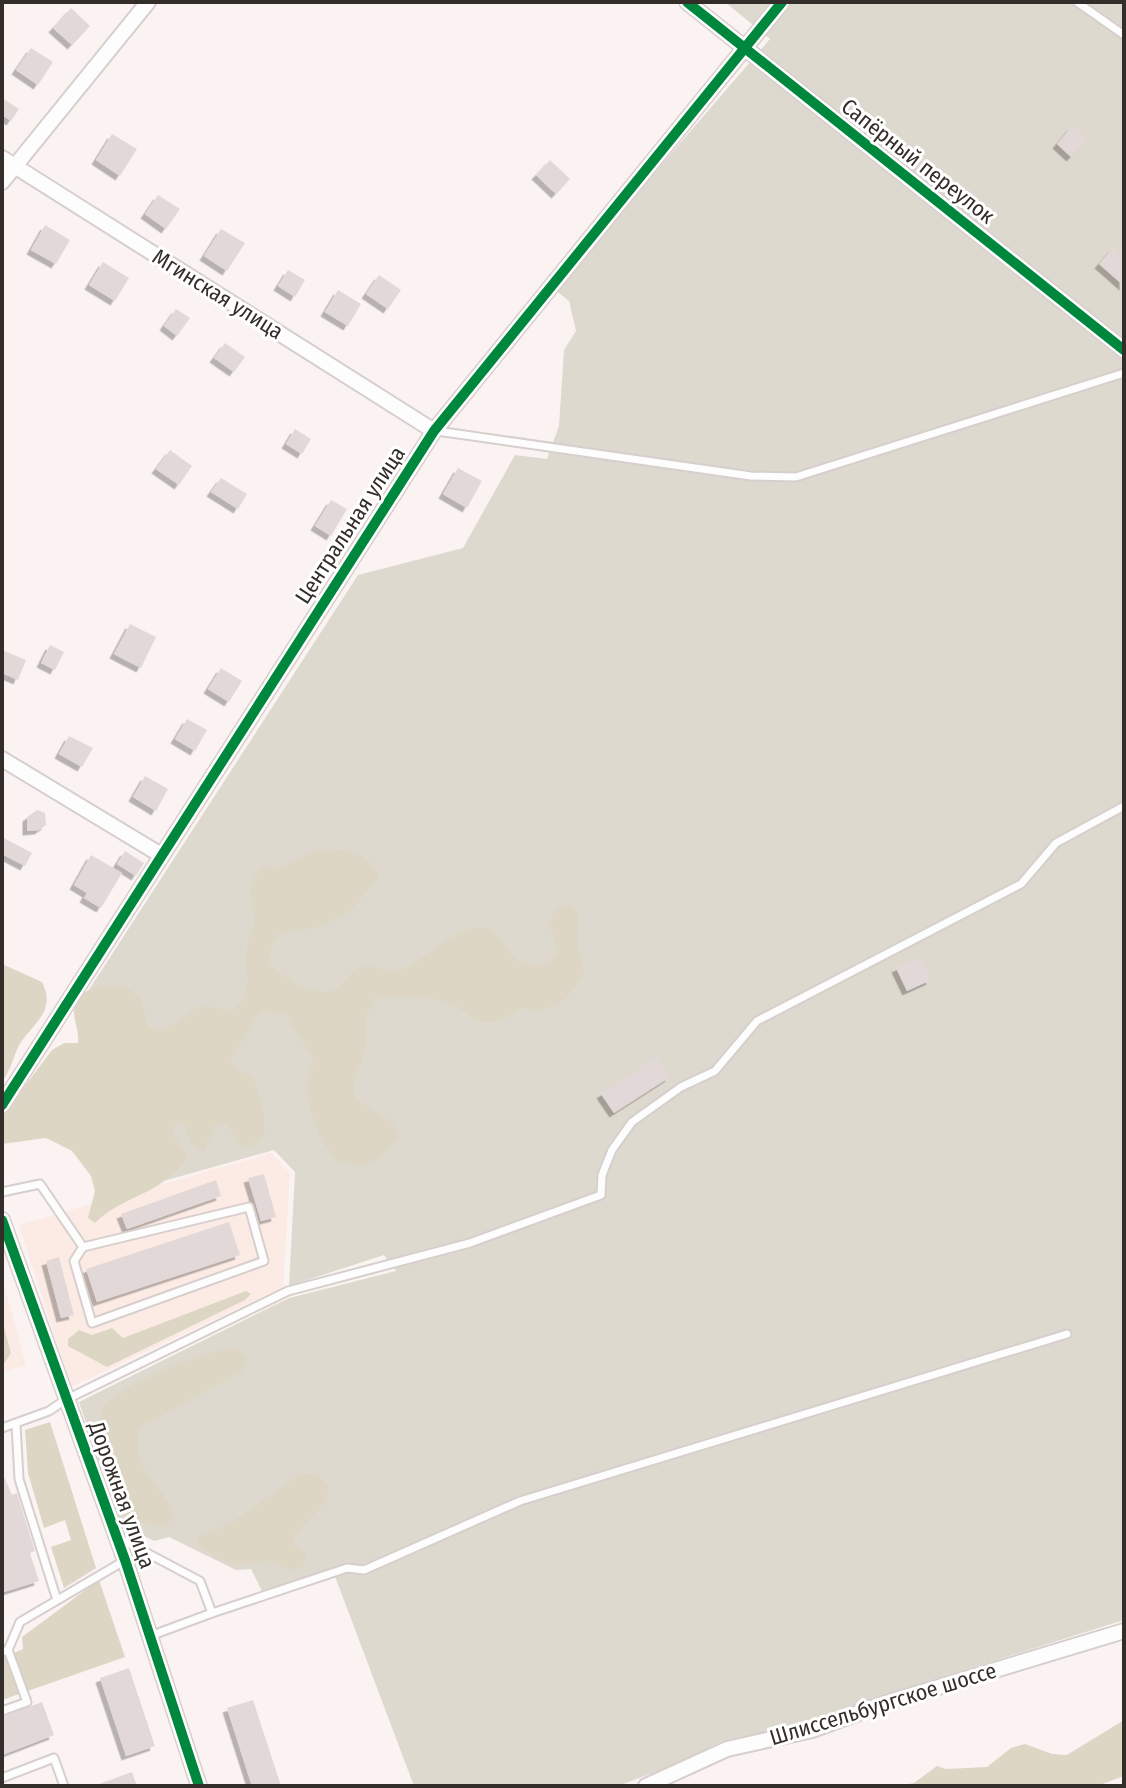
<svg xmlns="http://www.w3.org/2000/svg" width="1126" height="1788" font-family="'Fira Sans Condensed',sans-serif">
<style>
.built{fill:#fcebe4}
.green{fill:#ded9ce}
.forest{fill:#ddd6c5}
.building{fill:#e3d8d8;filter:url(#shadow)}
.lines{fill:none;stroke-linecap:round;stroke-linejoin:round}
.lane-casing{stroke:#d6cfcd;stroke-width:11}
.street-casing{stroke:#d6cfcd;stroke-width:18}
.lane{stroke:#fefdfd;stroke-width:7}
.street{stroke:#fefdfd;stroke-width:14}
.cycleway-casing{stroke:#fff;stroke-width:15}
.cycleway{stroke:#00873e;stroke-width:10}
.labels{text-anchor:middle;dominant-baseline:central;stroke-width:6;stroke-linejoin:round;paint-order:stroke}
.street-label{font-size:22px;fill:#342e2b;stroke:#fff}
</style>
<defs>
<filter id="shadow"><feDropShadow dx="-4.5" dy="4.5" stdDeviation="0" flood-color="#0004"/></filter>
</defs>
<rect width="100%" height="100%" fill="#faf3f2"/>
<!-- built -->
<g class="built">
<path d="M271,1153L290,1173L283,1287L71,1387L19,1225Z"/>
<path d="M2,1277L26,1365L2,1372Z"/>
</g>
<!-- green -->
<path class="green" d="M725,2H1124V1620L885,1695L808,1724L722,1741L679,1763L618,1786H414L333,1571L263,1593L251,1569L236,1570L169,1537L154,1541L120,1524L79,1402L289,1298L396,1271L384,1255L289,1286L295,1172L274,1150L146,1186L81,1002L358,575L463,548L515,455L547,459L559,426L564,350L576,331L569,301L554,289L770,39Z"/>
<!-- forest -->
<g class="forest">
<path d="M317,849C344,850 369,849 379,878L349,912L322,926L279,934L271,947L270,964C285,978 317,1001 338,988C345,983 349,973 356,969C368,962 386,970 399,971C425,960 446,934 474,928C512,920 495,972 549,964L558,950L548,923L555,910L569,904L579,915L578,945L584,973C569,1000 553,1015 522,1008C473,1041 478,1009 437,1000C417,996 397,995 376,998C361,1020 369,1026 365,1049C361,1069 350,1077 356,1099L393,1123L399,1137C376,1164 371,1170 336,1161C317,1136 296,1090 314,1062L286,1015L264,1011L257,1015L231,1061L234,1067L254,1077L264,1113L265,1135L254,1145L240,1148L229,1127L223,1123L216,1126L204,1151L191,1143L183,1122L175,1124L172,1132L188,1157C161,1196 123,1195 95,1223L88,1218L95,1191L91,1176L72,1151L46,1138L2,1144V1116L52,1050L64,1043H78C80,1028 69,1014 77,1000C87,983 128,979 139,997C144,1005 146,1019 149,1028L163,1030L202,1005L230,1011C256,995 244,974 247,948C248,938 255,928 254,917C252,894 245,883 264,865L278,869Z"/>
<path d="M2,964L42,982C57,1011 33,1023 19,1045C13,1057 11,1071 2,1081Z"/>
<path d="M246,1291L251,1294L245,1300L107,1367L68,1346V1339L79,1330L92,1335L112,1328L123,1338Z"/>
<path d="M2,1320L11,1353L2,1367Z"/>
<path d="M237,1347L247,1359L241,1372L141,1427C124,1460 165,1488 174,1514L167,1527L136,1522C108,1497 118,1477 112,1446C109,1433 100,1422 101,1410C118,1384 207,1350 237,1347Z"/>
<path d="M50,1422L96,1568L64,1588L51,1547L71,1540L65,1520L44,1528L28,1473L25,1430Z"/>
<path d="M301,1473L318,1475L328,1485L327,1500L294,1537V1545L306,1553L303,1567L289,1570L269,1560C240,1569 218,1564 196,1542L199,1536L232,1522Z"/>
<path d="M99,1580L125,1657L2,1700V1658L23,1649L22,1637Z"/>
<path d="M1124,1720V1776L1097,1786H898L914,1783L937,1766L946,1769L987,1767L1011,1748L1025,1744L1052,1754L1067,1755Z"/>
</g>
<!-- building -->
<g class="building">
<path d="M71,8L90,26L72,45L53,28Z"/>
<path d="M31,48L53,62L38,85L16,70Z"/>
<path d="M2,98L19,109L11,121L2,115Z"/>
<path d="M1072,126L1087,140L1071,157L1057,144Z"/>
<path d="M112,134L137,149L120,176L96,160Z"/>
<path d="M550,160L570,179L556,194L536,175Z"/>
<path d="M158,195L180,209L166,229L145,214Z"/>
<path d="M45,225L70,240L56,264L31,250Z"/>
<path d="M221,229L245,243L227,271L204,256Z"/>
<path d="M1113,248L1124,257V286L1099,264Z"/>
<path d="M103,262L129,278L115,301L89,285Z"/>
<path d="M288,270L305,280L295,297L278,286Z"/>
<path d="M379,275L401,290L388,309L366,294Z"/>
<path d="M338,290L361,304L348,326L325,312Z"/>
<path d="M176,309L190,318L177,336L164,326Z"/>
<path d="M225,343L245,357L234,372L214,358Z"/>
<path d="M295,429L311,439L302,454L286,444Z"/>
<path d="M170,450L192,466L179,485L156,469Z"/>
<path d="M458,468L482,481L467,508L443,494Z"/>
<path d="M221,478L247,494L238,509L211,492Z"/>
<path d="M331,500L347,509L331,536L315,526Z"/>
<path d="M130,624L156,637L141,668L114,654Z"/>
<path d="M50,645L64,652L55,670L41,663Z"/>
<path d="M2,650L26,660L18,680L2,673Z"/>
<path d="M221,668L242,681L229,702L208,689Z"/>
<path d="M187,719L207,730L195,751L175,739Z"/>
<path d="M69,736L93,748L82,767L59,754Z"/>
<path d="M145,776L168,789L156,811L133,797Z"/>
<path d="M37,810L45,813L46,825L39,830L27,831V817Z"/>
<path d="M2,837L32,853L25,866L2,854Z"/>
<path d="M125,851L144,863L136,876L117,864Z"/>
<path d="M91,855L122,873L101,908L84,898L87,893L74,885Z"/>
<path d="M920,957L931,980L907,991L896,968Z"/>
<path d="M657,1057L670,1077L614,1113L601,1094Z"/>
<path d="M264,1174L276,1217L261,1221L248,1178Z"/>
<path d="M216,1180L221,1196L127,1229L121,1214Z"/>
<path d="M229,1222L240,1255L97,1302L86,1269Z"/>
<path d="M59,1257L74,1315L61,1318L46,1261Z"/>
<path d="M2,1472L12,1495L17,1493L35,1551L30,1553L39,1581L4,1592Z"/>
<path d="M129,1668L155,1746L126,1756L100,1678Z"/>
<path d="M253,1700L281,1786H252L227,1708Z"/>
<path d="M42,1702L54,1735L2,1755V1717Z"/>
<path d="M132,1772L137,1786H99V1784Z"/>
</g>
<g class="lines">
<!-- lane casing -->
<g class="lane-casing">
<g id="lane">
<path d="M1077,2L1124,35"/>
<path d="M437,431L751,476L796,477L1124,373"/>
<path d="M2,1192L40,1184L83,1247"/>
<path d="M249,1207L264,1261L92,1323L74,1261L83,1247Z"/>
<path d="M16,1424L19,1479L57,1600"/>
<path d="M2,1428L49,1411L65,1400L288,1291L470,1243L601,1195L602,1175L612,1150L632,1122L681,1087L715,1071L757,1021L1021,884L1056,843L1124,806"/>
<path d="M117,1537L200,1581L212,1613L150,1636"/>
<path d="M212,1613L347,1568L364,1570L520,1501L1067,1334"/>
<path d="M2,1652L8,1650L20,1622L124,1561"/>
<path d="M2,1711L27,1702L8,1650"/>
<path d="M2,1778L54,1758L64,1786"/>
</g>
</g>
<!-- street casing -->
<g class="street-casing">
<g id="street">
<path d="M687,2L1124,350"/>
<path d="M2,158L434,431"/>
<path d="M2,182L148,2"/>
<path d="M2,759L161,855"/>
<path d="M2,1105L434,431L782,2"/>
<path d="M2,1220L125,1560L199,1786"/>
<path d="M646,1786L727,1749L812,1730L886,1703L1124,1631"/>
</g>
</g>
<!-- lane -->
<use href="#lane" class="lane"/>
<!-- street -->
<use href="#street" class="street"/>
<!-- cycleway casing -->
<g class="cycleway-casing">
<g id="cycleway">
<path d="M687,2L1124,350"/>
<path d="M2,1105L434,431L782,2"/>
<path d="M2,1220L125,1560L199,1786"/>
</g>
</g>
<!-- cycleway -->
<use href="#cycleway" class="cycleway"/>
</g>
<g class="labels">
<!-- street labels -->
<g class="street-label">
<text transform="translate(918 161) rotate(38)">Сапёрный переулок</text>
<text transform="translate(218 294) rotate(32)">Мгинская улица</text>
<text transform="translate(350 525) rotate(-57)">Центральная улица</text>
<text transform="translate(122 1495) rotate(70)">Дорожная улица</text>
<text transform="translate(883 1704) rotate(-17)">Шлиссельбургское шоссе</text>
</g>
</g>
<!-- border -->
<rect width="1126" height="1788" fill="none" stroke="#342e2b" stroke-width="8"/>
</svg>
